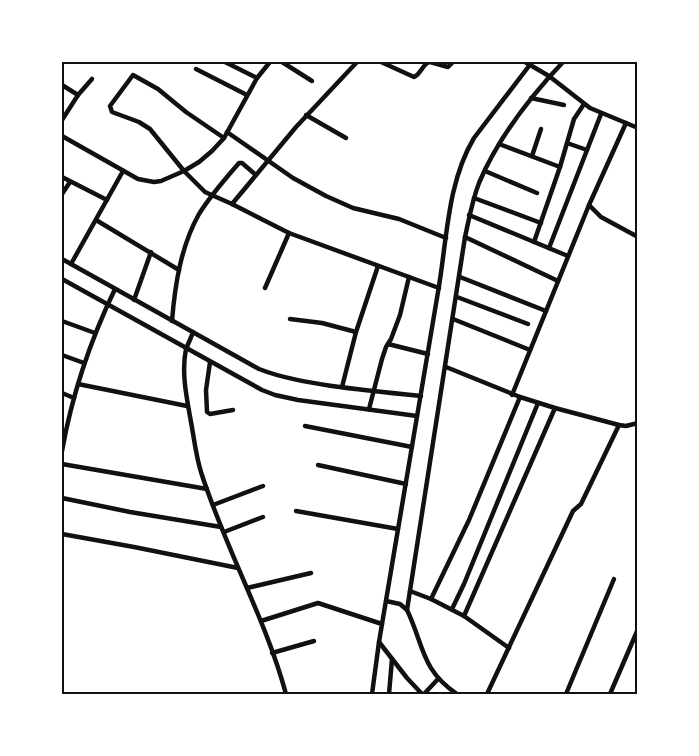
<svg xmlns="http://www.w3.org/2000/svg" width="699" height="756" font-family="'Crimson Pro',serif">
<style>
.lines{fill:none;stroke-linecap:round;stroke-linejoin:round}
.minor{stroke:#111;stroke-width:4.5}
.neatline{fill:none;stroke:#111;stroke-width:2}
</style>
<rect width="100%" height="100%" fill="#fff"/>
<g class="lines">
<!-- minor -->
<g class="minor">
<path d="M225,62L257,78"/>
<path d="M282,62L312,81"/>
<path d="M381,62L414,77C421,74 422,65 429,62"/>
<path d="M430,62L448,67L453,62"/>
<path d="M525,62L549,76L590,108L638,128"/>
<path d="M196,69L247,95"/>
<path d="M62,85L78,95"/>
<path d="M531,98L564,105"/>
<path d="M306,115L346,138"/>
<path d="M62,120L78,95L92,79"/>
<path d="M227,132L293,178L326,196L353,208L399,219L446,238"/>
<path d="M62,136L138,179L154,182L161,181L184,171L199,162L212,151L224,138L257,78L270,62"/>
<path d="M224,138L186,112L158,89L133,75L110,106L112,112L139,122L150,129L184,171L205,192L232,204L289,233L439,288"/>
<path d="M567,143L587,150"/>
<path d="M499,144L560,167"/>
<path d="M532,156L541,129"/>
<path d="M485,171L537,193"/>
<path d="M62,177L107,200"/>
<path d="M62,194L70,182"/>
<path d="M474,198L541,223"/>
<path d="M232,204L296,127L357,62"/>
<path d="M589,205L601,217L638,237"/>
<path d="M469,215L568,256"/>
<path d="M96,220L179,270"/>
<path d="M465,237L558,281"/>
<path d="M534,242L560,167L574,119L584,104"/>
<path d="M549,248L601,114"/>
<path d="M62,259L259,369C282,378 307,382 332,386C361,390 391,393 421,396"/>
<path d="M71,264L123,171"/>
<path d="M460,277L546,311"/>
<path d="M62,279L262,390L275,395L298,400L417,416"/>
<path d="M265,288L289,233"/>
<path d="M457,297L528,324"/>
<path d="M134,300L151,252"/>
<path d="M290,319L322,323L356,332"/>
<path d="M453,319L530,350"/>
<path d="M62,321L95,333"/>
<path d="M172,321C175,284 181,246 199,214C210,196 225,179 239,163H242L256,175"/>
<path d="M193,332C191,338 188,344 186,349C181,373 187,399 191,422C194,438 196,456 201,472C225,548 265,617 286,694"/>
<path d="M388,344L428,354"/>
<path d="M62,355L84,363"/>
<path d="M210,362L206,390L207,412L210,414L233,410"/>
<path d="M446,367L520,397L555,408L619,425L626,426L638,423"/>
<path d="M78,384L187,406"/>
<path d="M342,387L356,332L378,266"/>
<path d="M62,393L74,398"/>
<path d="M512,395L589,205L626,123"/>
<path d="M369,409L382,359L386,347L391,339L400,315L409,277"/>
<path d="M305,426L412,447"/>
<path d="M62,451C72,395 90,341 115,289"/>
<path d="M62,464L207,489"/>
<path d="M318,465L406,484"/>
<path d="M62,498L130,512L221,527"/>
<path d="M213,505L263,486"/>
<path d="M296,511L398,529"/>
<path d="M224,532L263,517"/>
<path d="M62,534L134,547L238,568"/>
<path d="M247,588L311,573"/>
<path d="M410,591L431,599"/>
<path d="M386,601L400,604L407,610C424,645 421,670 457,694"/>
<path d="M452,609L464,584L538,403"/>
<path d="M407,610L465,237C469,219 472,201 479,183C498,138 530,97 563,62"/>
<path d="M464,616L555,408"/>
<path d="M261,621L318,603L382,624"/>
<path d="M379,642L407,678L422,694"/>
<path d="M509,648L464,616L431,599L469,520L520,397"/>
<path d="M272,653L314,641"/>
<path d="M372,694L379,642C399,525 418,409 438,292C447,241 447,183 474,138L532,62"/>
<path d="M389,694L392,659"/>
<path d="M424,694L438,679"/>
<path d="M487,694L573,511L581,504L619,425"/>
<path d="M566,694L614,579"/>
<path d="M610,694L638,629"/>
</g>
</g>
<!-- border -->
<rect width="699" height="756" fill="none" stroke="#ffffff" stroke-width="126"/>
<rect x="63" y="63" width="573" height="630" class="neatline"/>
</svg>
